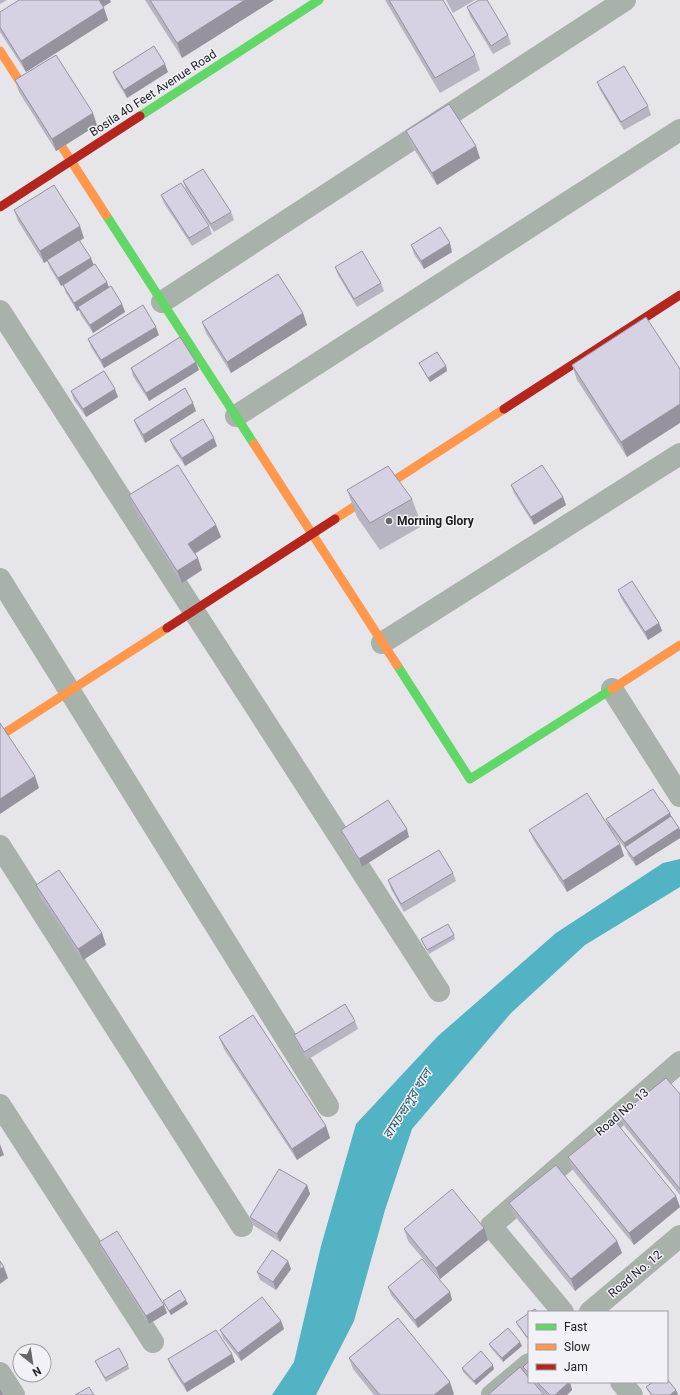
<svg xmlns="http://www.w3.org/2000/svg" width="680" height="1395" font-family="Roboto,'Noto Sans Bengali',sans-serif">
<style>
.water{fill:#52b3c4}
.lines{fill:none;stroke-linecap:round;stroke-linejoin:round}
.street{stroke:#a8b2ab;stroke-width:22}
.fast{stroke:#63d668;stroke-width:9}
.slow{stroke:#ff974d;stroke-width:9}
.jam{stroke:#b3261e;stroke-width:9}
.wall{fill:#b8b5c3}
.shaded-wall{fill:#96939f}
.building{fill:#d6d2e3;stroke:#96939f}
.poi-dot{fill:#666668;stroke:#f2f1f8;stroke-width:1.5}
.labels{text-anchor:middle;dominant-baseline:central;stroke-width:3;stroke-linejoin:round;paint-order:stroke}
.street-label{font-size:12px;fill:#212123;stroke:#f2f1f8}
.poi-label{font-size:12px;font-weight:bold;fill:#212123;stroke:#f2f1f8;text-anchor:start}
.water-label{font-size:13px;font-style:italic;fill:#2d5f69;stroke:#f2f1f8}
</style>
<rect width="100%" height="100%" fill="#e6e5e9"/>
<!-- water -->
<path class="water" d="M680,859V887L585,945L511,1013L412,1129L385,1210L354,1321L316,1395H272L294,1362L321,1246L356,1124L438,1036L556,933L663,863Z"/>
<g class="lines">
<!-- street -->
<g class="street">
<path d="M162,302L625,0"/>
<path d="M0,311L439,991"/>
<path d="M236,416L680,130"/>
<path d="M0,579L328,1106"/>
<path d="M382,643L680,454"/>
<path d="M612,689L680,796"/>
<path d="M0,846L242,1226"/>
<path d="M0,1105L153,1342"/>
<path d="M563,1312L491,1226L680,1062"/>
<path d="M590,1312L680,1236"/>
<path d="M0,1373L14,1395"/>
<path d="M621,1382L632,1395"/>
<path d="M492,1395L529,1364"/>
</g>
<!-- fast -->
<g class="fast">
<path d="M140,116L319,0"/>
<path d="M106,215L254,444"/>
<path d="M397,665L470,779L612,689"/>
</g>
<!-- slow -->
<g class="slow">
<path d="M0,51L106,215"/>
<path d="M254,444L397,665"/>
<path d="M335,519L504,409"/>
<path d="M612,689L680,645"/>
<path d="M0,736L167,628"/>
</g>
<!-- jam -->
<g class="jam">
<path d="M0,207L140,116"/>
<path d="M504,409L680,295"/>
<path d="M167,628L335,519"/>
</g>
</g>
<!-- wall -->
<g class="wall">
<path d="M0,0H7L0,4Z"/>
<path d="M145,0H274L182,58Z"/>
<path d="M385,0H443L475,55L480,70L440,93Z"/>
<path d="M446,0H475L453,13Z"/>
<path d="M111,2L103,7L108,20L26,72L0,32V12Z"/>
<path d="M467,7L508,35L511,44L493,54L470,16Z"/>
<path d="M113,72H168L127,98L116,80Z"/>
<path d="M15,80L97,125L56,151L19,92Z"/>
<path d="M597,82L648,106L651,115L624,130L600,90Z"/>
<path d="M406,131L480,158L437,185L410,143Z"/>
<path d="M183,181L231,212L234,220L214,232L186,189Z"/>
<path d="M161,195L209,226L212,234L192,246L164,203Z"/>
<path d="M14,210L84,238L80,241L94,265L109,288L122,304L125,312L93,333L81,315L79,310L77,311L66,293L63,285L61,286L50,268L47,261L44,263L18,221Z"/>
<path d="M411,245L452,252L424,269L414,254Z"/>
<path d="M335,267L381,283L384,291L357,307L338,275Z"/>
<path d="M303,313L307,325L231,373L206,333L202,322Z"/>
<path d="M646,317L627,457L577,380L572,365Z"/>
<path d="M159,335L104,368L91,347L88,339Z"/>
<path d="M419,363L446,366L447,371L430,382L421,367Z"/>
<path d="M131,368L199,370L149,401L133,376Z"/>
<path d="M71,391L118,397L86,417L74,400Z"/>
<path d="M196,411L145,443L137,428L134,420Z"/>
<path d="M170,440L217,446L185,466L173,448Z"/>
<path d="M511,485L563,497L566,505L534,525L514,493Z"/>
<path d="M347,490L412,499L422,526L380,550L357,517Z"/>
<path d="M129,495L216,525L221,537L195,554L202,570L182,583L133,507Z"/>
<path d="M618,590L659,623L662,631L648,640L621,598Z"/>
<path d="M671,816L679,828L680,830V838L636,866L628,855L627,851L609,827L606,819Z"/>
<path d="M341,830L409,837L362,867L344,838Z"/>
<path d="M529,830L620,844L624,856L567,892L534,841Z"/>
<path d="M453,873L456,881L404,912L391,889L388,880Z"/>
<path d="M36,885L102,933L106,945L83,960L40,897Z"/>
<path d="M454,935L455,939L429,954L423,943L421,939Z"/>
<path d="M355,1021L358,1029L307,1060L297,1043L294,1035Z"/>
<path d="M219,1037L326,1126L330,1138L297,1160L224,1049Z"/>
<path d="M680,1094V1195L625,1127L620,1115Z"/>
<path d="M568,1157L680,1207L634,1245L572,1169Z"/>
<path d="M307,1185L310,1194L280,1242L253,1225L250,1217Z"/>
<path d="M509,1203L617,1241L622,1253L575,1291L514,1215Z"/>
<path d="M404,1229L488,1240L440,1279L408,1241Z"/>
<path d="M99,1242L164,1305L167,1313L149,1324L102,1250Z"/>
<path d="M288,1261L291,1269L276,1290L260,1280L257,1272Z"/>
<path d="M388,1287L450,1292L452,1300L418,1328L391,1295Z"/>
<path d="M163,1301L188,1304L171,1315L165,1305Z"/>
<path d="M529,1313V1341L518,1326L516,1322Z"/>
<path d="M281,1321L284,1329L241,1361L223,1338L220,1330Z"/>
<path d="M489,1344L522,1346L503,1362L491,1348Z"/>
<path d="M232,1354L235,1362L187,1392L171,1367L168,1359Z"/>
<path d="M349,1358L454,1394L453,1395H374L353,1369Z"/>
<path d="M95,1361L128,1365L129,1369L106,1382L97,1365Z"/>
<path d="M529,1361V1382L523,1367Z"/>
<path d="M462,1368L494,1369L476,1385L463,1372Z"/>
<path d="M533,1382H570L572,1390L567,1395H545Z"/>
<path d="M646,1387L678,1394L677,1395H651L648,1391Z"/>
</g>
<!-- shaded-wall -->
<g class="shaded-wall">
<path d="M98,0H110L111,2L101,8Z"/>
<path d="M245,0H274L182,58L177,43Z"/>
<path d="M104,8L108,20L26,72L21,61Z"/>
<path d="M165,64L168,72L127,98L124,90Z"/>
<path d="M93,113L97,125L56,151L52,139Z"/>
<path d="M476,146L480,158L437,185L432,173Z"/>
<path d="M80,226L84,238L44,263L40,251Z"/>
<path d="M450,243L452,252L424,269L421,261Z"/>
<path d="M91,258L94,266L61,286L58,278Z"/>
<path d="M107,282L110,290L78,307L79,310L77,311L74,303Z"/>
<path d="M122,304L125,312L93,333L90,325Z"/>
<path d="M303,313L307,325L231,373L227,362Z"/>
<path d="M156,327L159,335L104,368L101,360Z"/>
<path d="M196,362L199,370L149,401L146,393Z"/>
<path d="M446,366L447,371L430,382L428,378Z"/>
<path d="M115,389L118,397L86,417L83,409Z"/>
<path d="M193,403L196,411L145,443L143,435Z"/>
<path d="M680,404V423L627,457L621,442Z"/>
<path d="M214,438L217,446L185,466L182,458Z"/>
<path d="M563,497L566,505L534,525L531,517Z"/>
<path d="M216,525L221,537L192,555L188,544Z"/>
<path d="M198,558L202,570L182,583L177,571Z"/>
<path d="M659,623L662,631L648,640L645,632Z"/>
<path d="M35,776L39,788L0,814V799Z"/>
<path d="M670,813L673,821L625,847L626,851L624,843Z"/>
<path d="M679,828L680,830V838L636,866L633,858Z"/>
<path d="M407,829L409,837L362,867L359,859Z"/>
<path d="M620,844L624,856L567,892L563,881Z"/>
<path d="M102,933L106,945L83,960L78,949Z"/>
<path d="M326,1126L330,1138L297,1160L292,1149Z"/>
<path d="M0,1144L4,1155L0,1157Z"/>
<path d="M307,1185L310,1194L280,1242L277,1234Z"/>
<path d="M676,1196L680,1207L634,1245L629,1233Z"/>
<path d="M484,1228L488,1240L440,1279L436,1268Z"/>
<path d="M617,1241L622,1253L575,1291L571,1279Z"/>
<path d="M288,1261L291,1269L276,1290L273,1282Z"/>
<path d="M4,1267L8,1278L0,1284V1269Z"/>
<path d="M450,1292L452,1300L418,1328L415,1320Z"/>
<path d="M186,1300L188,1304L171,1315L169,1311Z"/>
<path d="M164,1305L167,1313L149,1324L146,1316Z"/>
<path d="M281,1321L284,1329L241,1361L238,1353Z"/>
<path d="M520,1342L522,1346L503,1362L502,1358Z"/>
<path d="M232,1354L235,1362L187,1392L184,1384Z"/>
<path d="M493,1365L494,1369L476,1385L474,1381Z"/>
<path d="M450,1382L454,1394L453,1395H434Z"/>
<path d="M569,1382H570L572,1390L567,1395H555Z"/>
<path d="M0,1389L3,1395H0Z"/>
<path d="M676,1390L678,1394L677,1395H670Z"/>
</g>
<!-- building -->
<g class="building">
<path d="M19,0H99L104,8L21,61L0,27V12Z"/>
<path d="M150,0H245L177,43Z"/>
<path d="M389,0H443L475,55L435,78Z"/>
<path d="M479,0H487L508,35L491,46L467,7Z"/>
<path d="M154,46L165,64L124,90L113,72Z"/>
<path d="M56,55L93,113L52,139L15,80Z"/>
<path d="M624,66L648,106L621,122L597,82Z"/>
<path d="M449,104L476,146L432,173L406,131Z"/>
<path d="M203,169L231,212L211,224L183,181Z"/>
<path d="M181,183L209,226L189,238L161,195Z"/>
<path d="M54,185L80,226L40,251L14,210Z"/>
<path d="M440,227L450,243L421,261L411,245Z"/>
<path d="M79,240L91,258L58,278L47,260Z"/>
<path d="M362,251L381,283L354,299L335,267Z"/>
<path d="M95,264L107,282L74,303L63,285Z"/>
<path d="M278,274L303,313L227,362L202,322Z"/>
<path d="M111,286L122,304L90,325L78,307Z"/>
<path d="M143,305L156,327L101,360L88,339Z"/>
<path d="M646,317L680,369V404L621,442L572,365Z"/>
<path d="M180,337L196,362L146,393L131,368Z"/>
<path d="M437,352L446,366L428,378L419,363Z"/>
<path d="M104,371L115,389L83,409L71,391Z"/>
<path d="M185,388L193,403L143,435L134,420Z"/>
<path d="M203,419L214,438L182,458L170,440Z"/>
<path d="M178,465L216,525L188,544L198,558L177,571L129,495Z"/>
<path d="M542,465L563,497L531,517L511,485Z"/>
<path d="M388,466L412,499L370,523L347,490Z"/>
<path d="M632,581L659,623L645,632L618,590Z"/>
<path d="M0,723L35,776L0,799Z"/>
<path d="M653,789L661,801H662L670,813L624,843L606,819Z"/>
<path d="M587,793L620,844L563,881L529,830Z"/>
<path d="M388,800L407,829L359,859L341,830Z"/>
<path d="M671,816L679,828L633,858L625,847Z"/>
<path d="M439,850L453,873L401,904L388,880Z"/>
<path d="M59,870L102,933L78,949L36,885Z"/>
<path d="M448,924L454,935L427,950L421,939Z"/>
<path d="M345,1004L355,1021L304,1052L294,1035Z"/>
<path d="M253,1015L326,1126L292,1149L219,1037Z"/>
<path d="M666,1078L680,1094V1189L620,1115Z"/>
<path d="M614,1120L676,1196L629,1233L568,1157Z"/>
<path d="M556,1165L617,1241L571,1279L509,1203Z"/>
<path d="M279,1169L307,1185L277,1234L250,1217Z"/>
<path d="M452,1189L484,1228L436,1268L404,1229Z"/>
<path d="M117,1231L164,1305L146,1316L99,1242Z"/>
<path d="M272,1250L288,1261L273,1282L257,1272Z"/>
<path d="M422,1259L450,1292L415,1320L388,1287Z"/>
<path d="M0,1261L4,1267L0,1269Z"/>
<path d="M180,1290L186,1300L169,1311L163,1301Z"/>
<path d="M262,1297L281,1321L238,1353L220,1330Z"/>
<path d="M535,1309L537,1312H530Z"/>
<path d="M529,1313V1335L527,1337L516,1322Z"/>
<path d="M398,1318L450,1382L434,1395H380L349,1358Z"/>
<path d="M508,1328L520,1342L502,1358L489,1344Z"/>
<path d="M216,1330L232,1354L184,1384L168,1359Z"/>
<path d="M119,1348L128,1365L105,1378L95,1361Z"/>
<path d="M481,1351L493,1365L474,1381L462,1368Z"/>
<path d="M529,1361V1373L523,1367Z"/>
<path d="M520,1367L529,1378V1382H533L544,1395H488Z"/>
<path d="M667,1379L676,1390L670,1395H652L646,1387L653,1382H667Z"/>
<path d="M537,1382H569L555,1395H550Z"/>
<path d="M89,1387L94,1395H75Z"/>
</g>
<!-- markers -->
<circle class="poi-dot" cx="389" cy="521" r="4"/>
<g class="labels">
<!-- street labels -->
<g class="street-label">
<text transform="translate(153 93) rotate(-33)">Bosila 40 Feet Avenue Road</text>
<text transform="translate(622 1112) rotate(-41)">Road No. 13</text>
<text transform="translate(635 1274) rotate(-40)">Road No. 12</text>
</g>
<!-- poi labels -->
<g class="poi-label">
<text x="397" y="521">Morning Glory</text>
</g>
<!-- water labels -->
<g class="water-label">
<text transform="translate(407 1104) rotate(-58)">রামচন্দ্রপুর খাল</text>
</g>
</g>
<!-- legend -->
<rect x="528" y="1311" width="140" height="72" fill="#f2f1f8" stroke="#9e9ea3"/>
<rect x="536" y="1324" width="20" height="6" fill="#63d668" stroke="#9e9ea3"/>
<text x="564" y="1331" font-size="12" fill="#212123">Fast</text>
<rect x="536" y="1344" width="20" height="6" fill="#ff974d" stroke="#9e9ea3"/>
<text x="564" y="1351" font-size="12" fill="#212123">Slow</text>
<rect x="536" y="1364" width="20" height="6" fill="#b3261e" stroke="#9e9ea3"/>
<text x="564" y="1371" font-size="12" fill="#212123">Jam</text>
<!-- north arrow -->
<g transform="translate(32 1363) rotate(150)"><circle r="19" fill="#f2f1f8" stroke="#9e9ea3"/>
<path d="M0-3L7 15L0 10L-7 15Z" fill="#666668"/>
<text y="-6" font-size="11" font-weight="bold" text-anchor="middle" fill="#212123">N</text>
</g>
</svg>
